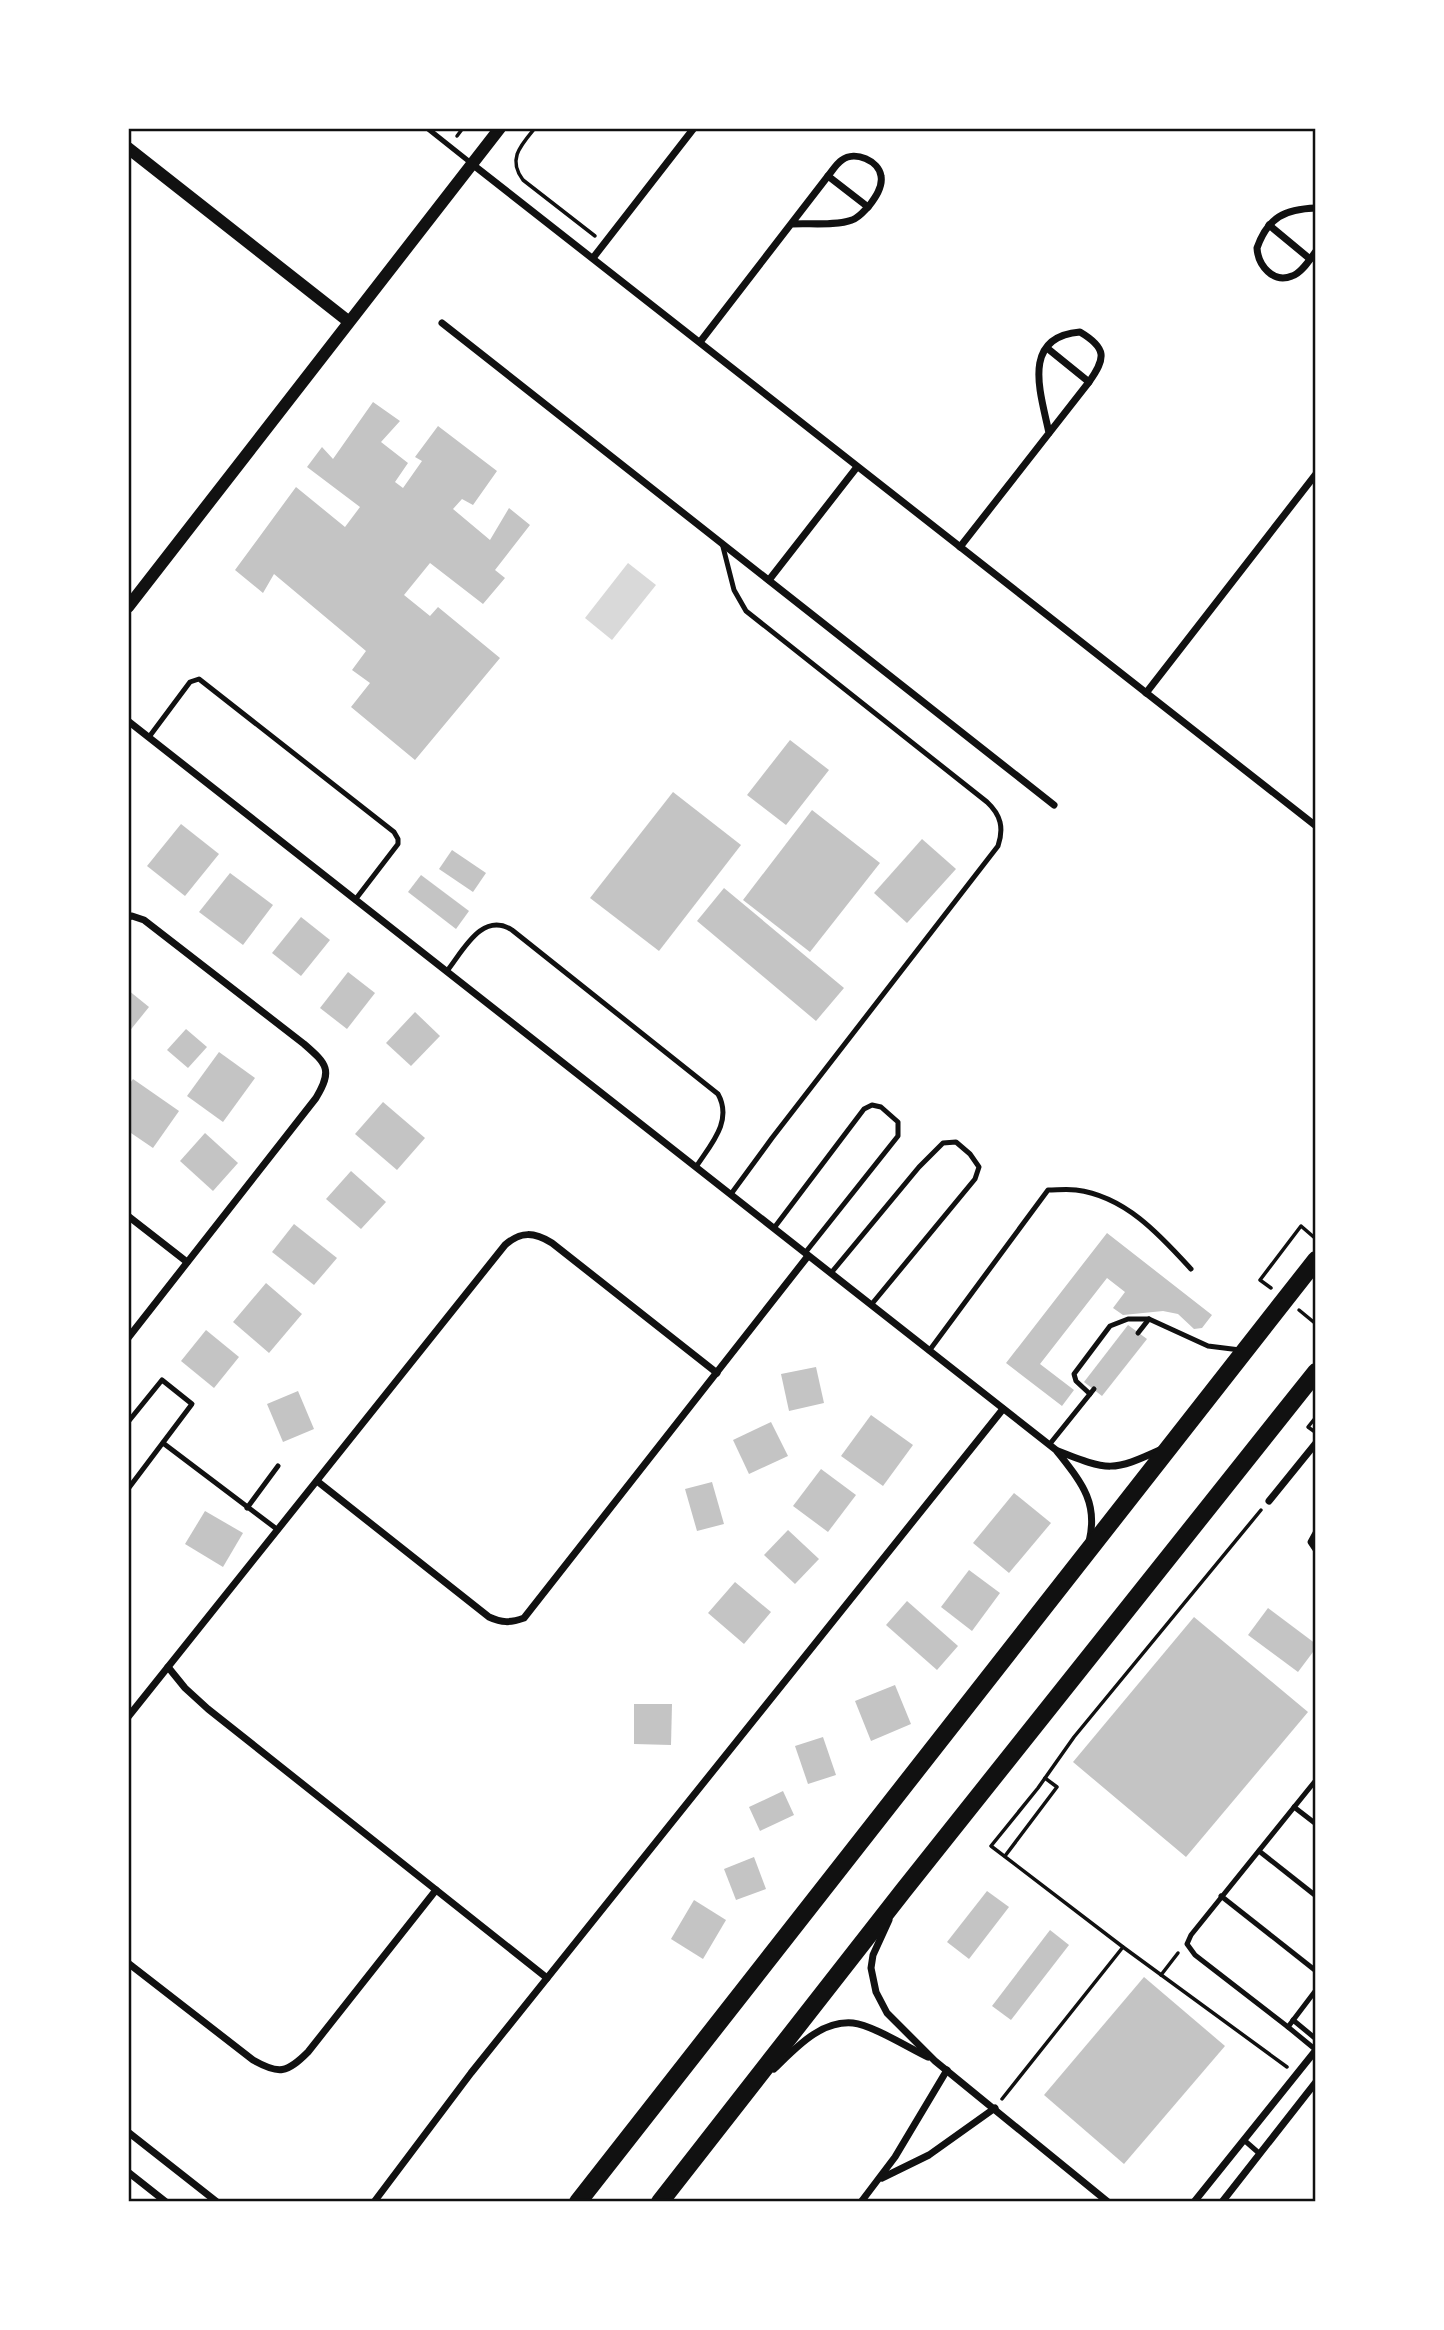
<svg xmlns="http://www.w3.org/2000/svg" width="1444" height="2330" font-family="'Noto Sans',sans-serif">
<style>
.water{fill:#d9d9d9}
.building{fill:#c4c4c4}
.lines{fill:none;stroke-linecap:round;stroke-linejoin:round}
.path{stroke:#111;stroke-width:3.5}
.service{stroke:#111;stroke-width:5}
.minor{stroke:#111;stroke-width:7}
.tertiary{stroke:#111;stroke-width:12}
.primary{stroke:#111;stroke-width:18}
.neatline{fill:none;stroke:#111;stroke-width:2.5}
</style>
<rect width="100%" height="100%" fill="#fff"/>
<!-- water -->
<path class="water" d="M628,563L656,585L612,640L585,618Z"/>
<!-- building -->
<g class="building">
<path d="M373,402L400,421L381,442L408,463L395,482L403,488L422,461L415,457L438,426L497,471L473,505L462,499L453,509L490,540L509,508L530,525L495,570L505,578L483,604L430,563L404,595L430,616L438,607L500,658L415,760L351,707L370,683L352,670L366,651L274,574L263,593L235,570L296,487L345,527L360,507L307,467L322,447L333,459Z"/>
<path d="M790,740L829,770L786,825L747,795Z"/>
<path d="M673,792L741,845L659,951L590,898Z"/>
<path d="M812,810L880,863L810,952L743,900Z"/>
<path d="M181,824L219,854L185,896L147,866Z"/>
<path d="M922,839L956,869L907,923L874,893Z"/>
<path d="M452,850L486,873L473,892L439,869Z"/>
<path d="M230,873L273,905L243,945L199,912Z"/>
<path d="M421,875L469,911L456,929L408,892Z"/>
<path d="M724,888L844,988L816,1021L697,921Z"/>
<path d="M301,917L330,940L301,976L272,953Z"/>
<path d="M348,972L375,993L347,1029L320,1008Z"/>
<path d="M128,990L149,1007L128,1033Z"/>
<path d="M415,1012L440,1036L411,1066L386,1043Z"/>
<path d="M186,1029L207,1047L188,1068L167,1050Z"/>
<path d="M219,1052L255,1078L223,1122L187,1096Z"/>
<path d="M133,1079L179,1111L153,1148L128,1131V1086Z"/>
<path d="M383,1102L425,1138L397,1170L355,1134Z"/>
<path d="M205,1133L238,1163L213,1191L180,1161Z"/>
<path d="M351,1171L386,1202L361,1229L326,1199Z"/>
<path d="M294,1224L337,1258L314,1285L272,1252Z"/>
<path d="M1107,1233L1212,1315L1202,1328L1194,1329L1178,1314L1163,1311L1123,1315L1113,1308L1125,1292L1107,1278L1040,1364L1074,1390L1062,1406L1006,1363Z"/>
<path d="M266,1283L302,1314L269,1353L233,1322Z"/>
<path d="M1128,1325L1147,1339L1102,1396L1084,1382Z"/>
<path d="M206,1330L239,1357L214,1388L181,1361Z"/>
<path d="M816,1367L824,1403L789,1411L781,1374Z"/>
<path d="M298,1391L314,1429L283,1442L267,1404Z"/>
<path d="M871,1415L913,1445L883,1486L841,1456Z"/>
<path d="M771,1422L788,1456L749,1474L733,1440Z"/>
<path d="M821,1469L856,1495L828,1532L793,1506Z"/>
<path d="M712,1482L724,1524L697,1531L685,1489Z"/>
<path d="M1014,1493L1051,1523L1009,1573L973,1543Z"/>
<path d="M205,1511L243,1533L223,1567L185,1544Z"/>
<path d="M788,1530L819,1559L795,1584L764,1555Z"/>
<path d="M969,1570L1000,1593L972,1631L941,1607Z"/>
<path d="M735,1582L771,1612L744,1644L708,1613Z"/>
<path d="M907,1601L958,1646L937,1670L886,1625Z"/>
<path d="M1268,1608L1316,1644V1648L1298,1672L1248,1635Z"/>
<path d="M1194,1617L1308,1712L1186,1857L1073,1762Z"/>
<path d="M895,1685L911,1724L871,1741L855,1701Z"/>
<path d="M634,1704H672L671,1745L634,1744Z"/>
<path d="M823,1737L836,1775L808,1784L795,1746Z"/>
<path d="M783,1791L794,1815L760,1831L749,1807Z"/>
<path d="M754,1857L766,1889L736,1900L724,1869Z"/>
<path d="M987,1891L1009,1907L969,1959L947,1942Z"/>
<path d="M694,1900L726,1920L703,1959L671,1939Z"/>
<path d="M1050,1930L1069,1945L1011,2020L992,2006Z"/>
<path d="M1144,1977L1225,2046L1124,2164L1044,2095Z"/>
</g>
<g class="lines">
<!-- path -->
<g class="path">
<path d="M535,128C521,145 507,159 523,180L595,236"/>
<path d="M457,136L463,128"/>
<path d="M1271,1288L1260,1280L1301,1226L1316,1239"/>
<path d="M1299,1310L1316,1324"/>
<path d="M1315,1432L1308,1427L1316,1417"/>
<path d="M1261,1510L1074,1737L1038,1788L991,1846L1123,1947L1287,2067"/>
<path d="M1005,1856L1057,1787L1045,1778"/>
<path d="M1161,1975L1178,1953"/>
<path d="M1002,2099L1123,1947"/>
</g>
<!-- service -->
<g class="service">
<path d="M427,128L471,163"/>
<path d="M722,543L734,590L746,611L987,802C1001,815 1004,828 998,846L772,1138L731,1194"/>
<path d="M149,737L190,682L199,679L394,832L398,839V844L355,900"/>
<path d="M447,971C463,951 482,911 512,930L718,1094C733,1121 711,1144 696,1167"/>
<path d="M774,1228L864,1109L872,1105L881,1107L898,1122V1136L805,1253"/>
<path d="M831,1273L919,1167L943,1143L956,1142L970,1154L979,1167L975,1179L871,1305"/>
<path d="M1138,1333L1149,1319"/>
<path d="M929,1351L1048,1190C1057,1190 1067,1189 1076,1190C1125,1196 1160,1235 1191,1269"/>
<path d="M1090,1394L1076,1381L1074,1374L1110,1326L1128,1319H1149L1208,1346L1240,1350"/>
<path d="M128,1422L162,1380L192,1404L128,1489"/>
<path d="M163,1443L278,1530"/>
<path d="M1049,1445L1094,1389"/>
<path d="M247,1508L278,1466"/>
<path d="M1316,1531L1310,1542L1316,1551"/>
<path d="M1316,1780L1191,1935L1187,1944L1195,1955L1288,2027L1316,1990"/>
<path d="M1294,1807L1316,1824"/>
<path d="M1259,1851L1316,1896"/>
<path d="M1221,1896L1316,1971"/>
<path d="M1293,2020L1316,2039"/>
<path d="M1288,2027L1316,2050"/>
<path d="M1244,2140L1260,2154"/>
</g>
<!-- minor -->
<g class="minor">
<path d="M472,164L1316,826"/>
<path d="M828,176L868,207"/>
<path d="M1316,208C1285,209 1268,217 1257,248C1258,265 1273,284 1292,276C1302,273 1310,259 1316,251"/>
<path d="M1269,225L1310,259"/>
<path d="M593,258L694,128"/>
<path d="M442,323L1054,805"/>
<path d="M700,342L828,176C832,171 837,163 842,160C855,150 879,161 881,176C883,187 875,198 869,206C864,211 859,218 852,220C837,226 809,223 792,224"/>
<path d="M1047,348L1089,382"/>
<path d="M960,547L1089,382C1106,358 1107,348 1080,332C1020,337 1041,394 1049,433"/>
<path d="M769,580L857,467"/>
<path d="M1146,693L1316,474"/>
<path d="M128,721L1056,1450C1080,1481 1099,1501 1089,1542"/>
<path d="M128,917L132,916L144,920L304,1044C327,1064 333,1070 316,1098L128,1338"/>
<path d="M128,1216L187,1262"/>
<path d="M1058,1451C1109,1471 1112,1472 1162,1449"/>
<path d="M317,1481L489,1617C502,1623 510,1623 524,1618L808,1256"/>
<path d="M1269,1501L1316,1443"/>
<path d="M168,1667L185,1688L208,1709L547,1978"/>
<path d="M128,1717L505,1245C521,1231 534,1232 552,1243L717,1373"/>
<path d="M889,1920L873,1955L871,1968L876,1992L887,2013L935,2061L1108,2202"/>
<path d="M128,1963L253,2060C279,2075 287,2073 308,2052L436,1890"/>
<path d="M774,2069C795,2049 820,2020 853,2023C872,2025 909,2048 928,2057"/>
<path d="M128,2132L217,2202"/>
<path d="M128,2172L166,2202"/>
<path d="M882,2178L929,2155L995,2108"/>
<path d="M374,2202L471,2073L1003,1409"/>
<path d="M861,2202L895,2157L947,2070"/>
<path d="M1194,2202L1316,2050"/>
<path d="M1222,2202L1316,2082"/>
</g>
<!-- tertiary -->
<g class="tertiary">
<path d="M128,148L348,321"/>
<path d="M128,607L500,128"/>
</g>
<!-- primary -->
<g class="primary">
<path d="M578,2202L1316,1260"/>
<path d="M660,2202L903,1891L1316,1372"/>
</g>
</g>
<!-- border -->
<rect width="1444" height="2330" fill="none" stroke="#ffffff" stroke-width="259"/>
<rect x="130" y="130" width="1184" height="2070" class="neatline"/>
</svg>
